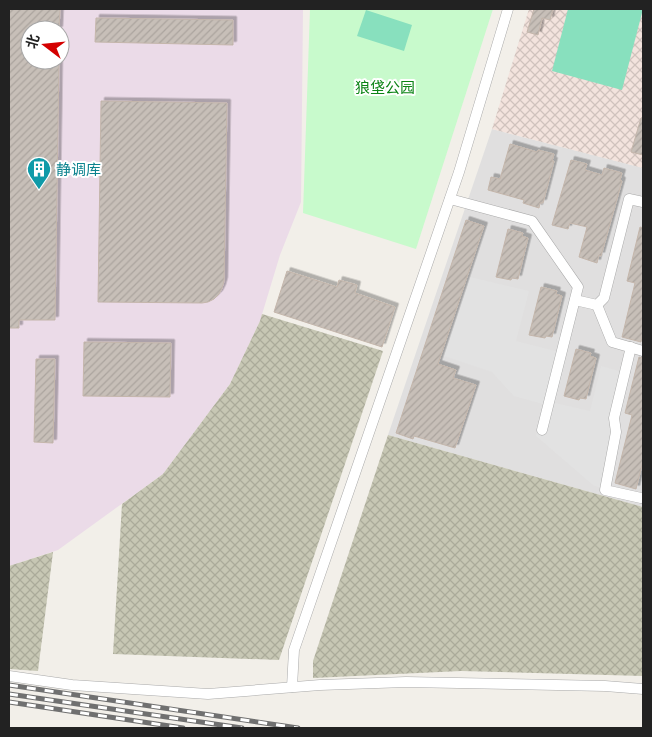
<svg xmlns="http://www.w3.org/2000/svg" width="652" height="737" font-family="Barlow,'Noto Sans SC',sans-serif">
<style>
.residential{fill:#e0dfdf}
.industrial{fill:#ebdbe8;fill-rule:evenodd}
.military{fill:url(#military-cross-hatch)}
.construction{fill:url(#construction-cross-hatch)}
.park{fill:#c8facc}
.pitch{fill:#88e0be}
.parking{fill:#e2e2e2}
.building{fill:url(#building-hatch);stroke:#c4b6ab;filter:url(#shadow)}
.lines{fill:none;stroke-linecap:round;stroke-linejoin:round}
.minor-casing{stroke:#a9a9a9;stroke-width:11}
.minor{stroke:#fff;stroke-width:10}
.rail-casing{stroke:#707070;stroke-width:5}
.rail{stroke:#fff;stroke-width:3;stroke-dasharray:9;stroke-linecap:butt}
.labels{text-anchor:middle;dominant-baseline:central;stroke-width:4;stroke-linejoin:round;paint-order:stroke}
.park-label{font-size:15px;fill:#0c8416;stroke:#fff}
.culture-label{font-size:15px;fill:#0d838f;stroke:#fff;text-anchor:start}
</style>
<defs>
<pattern id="military-cross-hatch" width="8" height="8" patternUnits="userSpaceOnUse" patternTransform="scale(1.25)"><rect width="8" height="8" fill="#f3e3dd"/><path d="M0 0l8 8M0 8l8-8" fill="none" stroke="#d0c2bd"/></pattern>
<pattern id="construction-cross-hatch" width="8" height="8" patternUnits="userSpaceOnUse" patternTransform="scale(1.25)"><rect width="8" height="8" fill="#c7c7b4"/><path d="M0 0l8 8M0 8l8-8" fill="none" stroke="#abab9a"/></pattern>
<pattern id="building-hatch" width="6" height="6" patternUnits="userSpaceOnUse" patternTransform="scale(1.25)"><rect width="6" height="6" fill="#c7bfb8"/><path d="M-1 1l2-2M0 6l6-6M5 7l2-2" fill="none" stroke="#aba49e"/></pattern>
<filter id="shadow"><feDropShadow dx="3.5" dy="-3.5" stdDeviation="0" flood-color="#0004"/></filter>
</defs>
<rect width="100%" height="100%" fill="#f2efe9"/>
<!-- residential -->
<path class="residential" d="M492,129L643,168V507L388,435Z"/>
<!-- industrial -->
<path class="industrial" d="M9,9H303L301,202L280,255L260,321L230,384L163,474L58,550L9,566ZM30,30H60V60H30Z"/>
<!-- military -->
<path class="military" d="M529,9H643V168L492,129Z"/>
<!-- construction -->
<g class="construction">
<path d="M262,314L383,351L279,660L113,654L122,504L163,474L230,384L260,321Z"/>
<path d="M388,435L643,507V676L461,671L313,678V661Z"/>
<path d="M53,552L38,671L9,669V566Z"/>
</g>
<!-- park -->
<path class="park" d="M310,9H493L416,249L303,213Z"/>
<!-- pitch -->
<g class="pitch">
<path d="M568,9H643L622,90L552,71Z"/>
<path d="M366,10L412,25L404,51L357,36Z"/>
</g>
<!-- parking -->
<path class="parking" d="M470,277L529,291L516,341L567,354L555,403L590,411L601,366L622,372L613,432L601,488L593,485L536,436L543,404L514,396L492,372L444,356Z"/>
<!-- building -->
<g class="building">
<path d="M9,9H60L59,30H30V60H59L55,320H19V328H9Z"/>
<path d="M534,9H553L550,20L542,18L538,35L527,32Z"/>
<path d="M96,18L233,20V45L95,42Z"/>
<path d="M101,101L227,103L224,281L222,288L219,294L214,299L208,302L202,303L98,302Z"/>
<path d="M641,118H643V155L631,152Z"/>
<path d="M510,144L537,152L538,150L554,154L552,161H554L543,203H540L539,208L523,203L524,200L488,190L491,177L500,179Z"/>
<path d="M571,160L587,164L585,170L602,175L604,168L622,173L620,180L622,181L601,256L599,255L597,263L579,257L587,227L570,223L568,229L552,225Z"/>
<path d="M466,220L484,226L438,364L456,370L453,378L476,385L455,448L414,436L413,439L396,433Z"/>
<path d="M640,227L643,228V334L641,342L622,337L635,283L627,281Z"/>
<path d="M508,229L523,233L522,236L528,238L518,279L512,278L511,280L496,277Z"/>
<path d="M287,271L337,287L339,280L357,285L355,293L395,307L382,347L274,312Z"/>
<path d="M541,287L557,291L556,294L562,296L552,337L546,336L545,338L529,335Z"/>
<path d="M84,342L171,343L170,397L83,396Z"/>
<path d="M576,349L591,353L590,356L596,358L586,399L580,398L579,400L564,396Z"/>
<path d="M639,357L643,358V461L636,489L615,483L632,415L625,413Z"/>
<path d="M36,359H55L53,443L34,442Z"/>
</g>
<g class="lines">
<!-- minor casing -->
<g class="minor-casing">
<g id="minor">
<path d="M450,199L532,221L578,287L542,430"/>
<path d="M575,300L597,305L604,298L629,199L643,202"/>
<path d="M597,305L612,342L643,351"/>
<path d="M631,347L614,418L616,432L605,490L641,498"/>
<path d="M9,676L72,685L208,694L320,685L406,682L605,686L643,689"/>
<path d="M292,687L294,650L459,172L508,9"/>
</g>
</g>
<!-- minor -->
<use href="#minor" class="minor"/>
<!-- rail casing -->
<g class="rail-casing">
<g id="rail">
<path d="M9,685L298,728"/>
<path d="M9,694L242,728"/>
<path d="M9,702L183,728"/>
</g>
</g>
<!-- rail -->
<use href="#rail" class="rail"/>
</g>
<!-- icons -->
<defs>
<g id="building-pin" transform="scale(1.25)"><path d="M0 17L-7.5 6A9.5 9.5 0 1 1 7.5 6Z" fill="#0f9aa8" stroke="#fff"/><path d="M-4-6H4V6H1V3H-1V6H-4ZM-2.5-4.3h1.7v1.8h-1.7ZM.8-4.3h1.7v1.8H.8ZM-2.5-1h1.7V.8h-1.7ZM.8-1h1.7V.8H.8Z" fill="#fff"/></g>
</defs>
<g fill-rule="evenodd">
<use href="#building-pin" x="39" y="169"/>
</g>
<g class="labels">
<!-- park labels -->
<g class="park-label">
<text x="385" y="87">狼垡公园</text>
</g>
<!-- culture labels -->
<g class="culture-label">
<text x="56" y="169">静调库</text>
</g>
</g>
<!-- border -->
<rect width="652" height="737" fill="none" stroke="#222222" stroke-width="20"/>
<!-- north arrow -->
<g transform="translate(45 45) rotate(286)"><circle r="24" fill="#ffffff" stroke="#a7a7a7"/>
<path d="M0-4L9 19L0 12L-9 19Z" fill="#d40000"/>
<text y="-8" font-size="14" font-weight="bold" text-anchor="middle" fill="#222222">北</text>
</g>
</svg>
